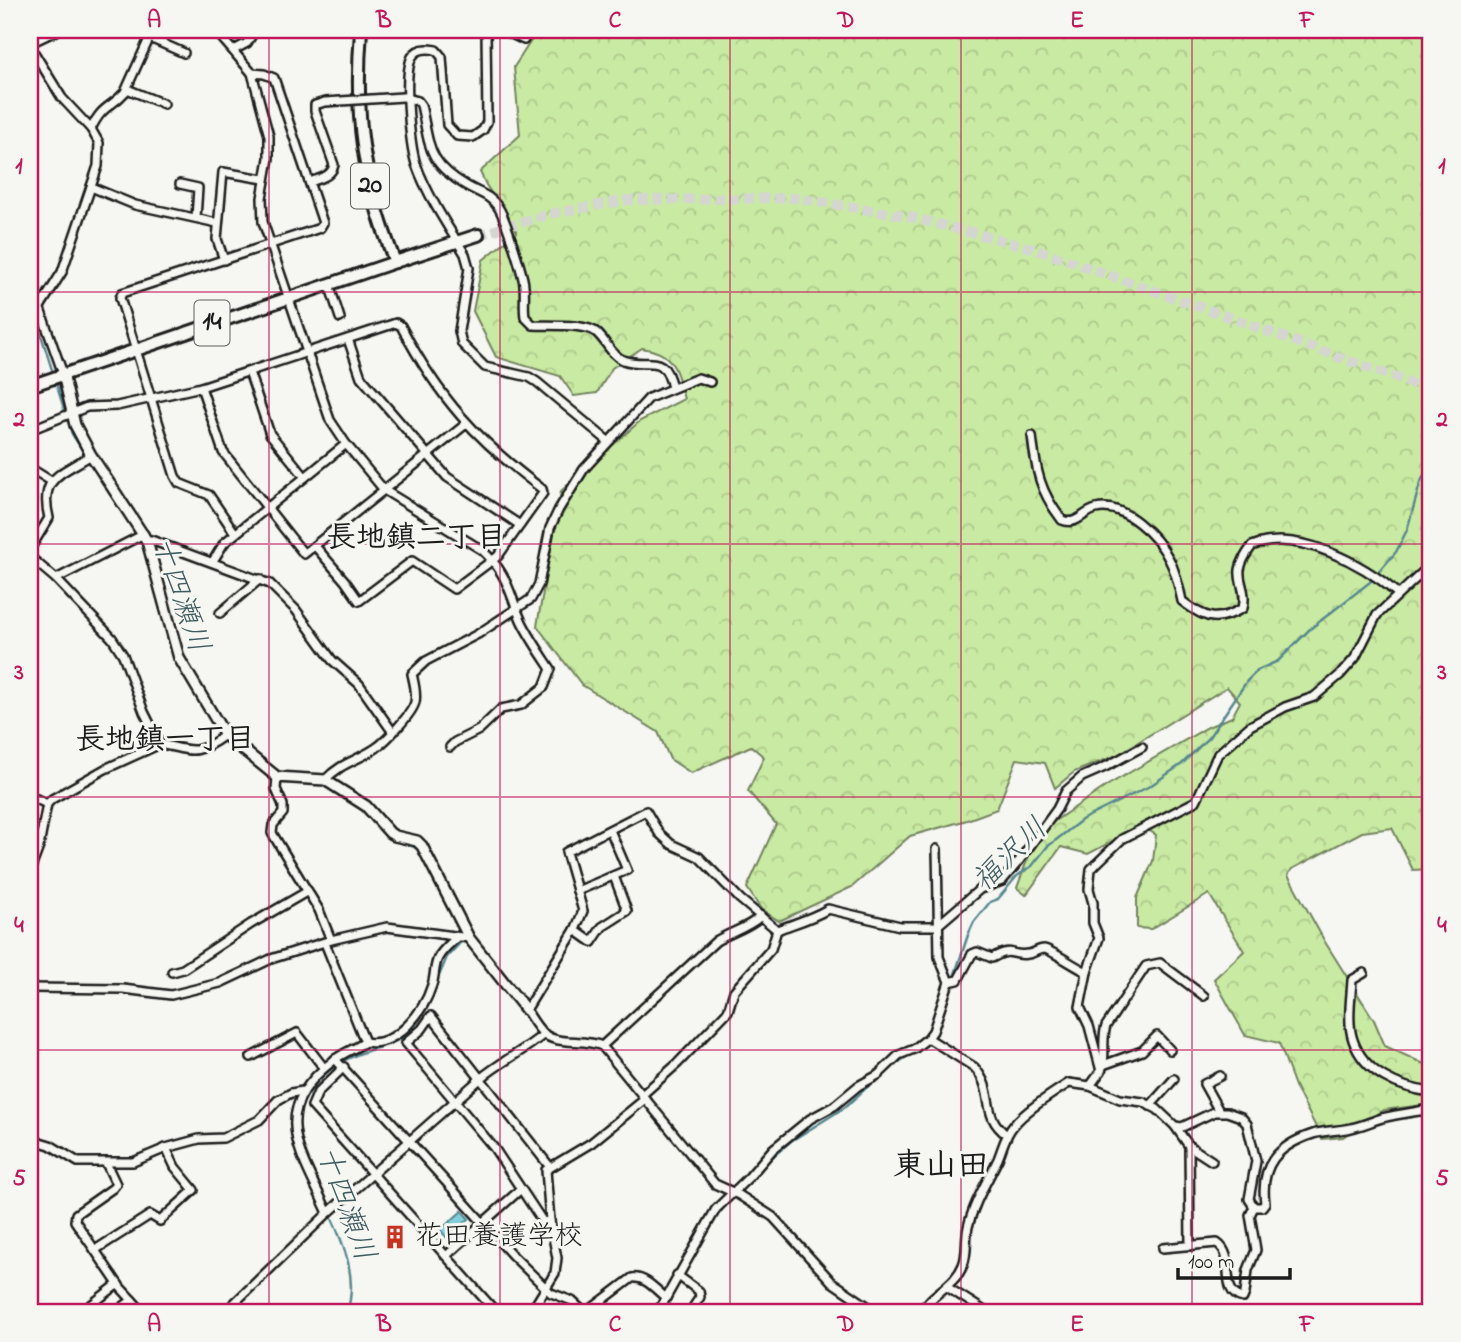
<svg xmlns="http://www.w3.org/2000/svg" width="1461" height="1342" font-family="'Indie Flower','Klee One',sans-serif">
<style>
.forest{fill:url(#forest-crowns);stroke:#72835f;stroke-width:2}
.water{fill:#80d0db;stroke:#58888f;stroke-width:2}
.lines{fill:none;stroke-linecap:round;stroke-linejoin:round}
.stream{stroke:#58888f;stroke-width:2.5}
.trunk-tunnel{stroke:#d5d5d2;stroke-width:10;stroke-dasharray:10 5;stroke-linecap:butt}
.minor-casing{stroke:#1c1c1c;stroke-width:12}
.tertiary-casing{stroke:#1c1c1c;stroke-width:14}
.primary-casing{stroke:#1c1c1c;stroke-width:16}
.trunk-casing{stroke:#1c1c1c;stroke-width:16}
.minor{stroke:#f6f6f2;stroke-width:7}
.tertiary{stroke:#f6f6f2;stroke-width:9}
.primary{stroke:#f6f6f2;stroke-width:10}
.trunk{stroke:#f6f6f2;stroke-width:10}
.minor-bridge-casing{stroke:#1c1c1c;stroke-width:12;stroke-linecap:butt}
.minor-bridge{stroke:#f6f6f2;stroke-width:7}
.grid{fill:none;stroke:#c2185b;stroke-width:2;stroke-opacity:0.55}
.labels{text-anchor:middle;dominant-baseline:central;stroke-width:6;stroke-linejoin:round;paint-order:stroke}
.shield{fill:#f6f6f2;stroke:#5d5d5c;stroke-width:2}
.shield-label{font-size:26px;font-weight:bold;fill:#1c1c1c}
.poi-label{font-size:28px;fill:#1c1c1c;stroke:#f6f6f2;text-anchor:start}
.neighbourhood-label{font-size:30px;font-weight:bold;fill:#1c1c1c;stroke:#f6f6f2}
.water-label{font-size:30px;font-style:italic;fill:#3f5b5f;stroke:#f6f6f2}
.quarter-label{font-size:32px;font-weight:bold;fill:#1c1c1c;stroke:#f6f6f2}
.neatline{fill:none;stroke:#c2185b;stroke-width:2.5}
.grid-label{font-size:23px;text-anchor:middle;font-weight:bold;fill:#c2185b}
</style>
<defs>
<pattern id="forest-crowns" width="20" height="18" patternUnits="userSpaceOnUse" patternTransform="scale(1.75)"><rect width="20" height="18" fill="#c9eaa2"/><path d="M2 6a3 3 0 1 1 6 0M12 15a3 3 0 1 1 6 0" fill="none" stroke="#acc88b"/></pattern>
</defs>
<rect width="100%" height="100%" fill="#f6f6f2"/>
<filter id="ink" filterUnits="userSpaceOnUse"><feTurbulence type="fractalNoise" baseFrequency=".0143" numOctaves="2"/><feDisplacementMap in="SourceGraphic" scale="14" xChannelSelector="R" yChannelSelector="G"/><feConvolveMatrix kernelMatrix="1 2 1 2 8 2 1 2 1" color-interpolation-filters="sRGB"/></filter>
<g filter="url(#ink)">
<!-- forest -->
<path class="forest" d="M538,30H1431V869L1413,870L1392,828L1362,832L1292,869L1288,875L1325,942L1374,1020L1385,1046L1422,1063L1431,1064V1104L1384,1110L1343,1137L1322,1139L1295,1086L1279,1043L1245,1035L1214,979L1244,951L1209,894L1151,929L1137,928V898L1153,861L1156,835L1142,826L1088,854L1061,847L1026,895L1017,888L1037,833L1108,785L1208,727L1232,717L1240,702L1227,687L1117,755L1074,772L1055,788L1045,763L1017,759L997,809L967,820L910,836L852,887L779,921L761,909L747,888L776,824L748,791L764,757L751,746L691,773L670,759L658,732L582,685L537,626L561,491L640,421L684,399C676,371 676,353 642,348L612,368L597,393L574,396L560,376L496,357L473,311L483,260L517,232L486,185L480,172L520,135L514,67Z"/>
<!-- water -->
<path class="water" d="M462,1211L469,1219L447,1238L440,1230Z"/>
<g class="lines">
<!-- stream -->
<g class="stream">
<path d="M34,47L65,30"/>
<path d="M30,316L37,322L53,373"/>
<path d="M55,380L72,434L87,457"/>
<path d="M140,539L148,562"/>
<path d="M179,666L220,735L249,760"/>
<path d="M255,764L268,777L274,779"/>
<path d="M387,835C397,845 410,842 420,851"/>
<path d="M436,983L447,957L463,940L458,926"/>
<path d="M943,1010L968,935L974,922L990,902L998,899L1017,876L1032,866L1047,847L1083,819L1150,786L1182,764L1209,737L1247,681L1258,670L1278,661L1310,629L1370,582L1396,552L1407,530L1420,484L1424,475L1431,469"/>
<path d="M889,1069L926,1043"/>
<path d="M301,1106C317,1076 337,1060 370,1050C384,1046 398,1042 409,1033C417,1025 422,1015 427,1005"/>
<path d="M751,1180L769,1160L791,1141L844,1108L875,1080"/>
<path d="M330,1214C344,1244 358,1279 347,1312"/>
<path d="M689,1264L717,1216L733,1197"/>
</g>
<!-- trunk-tunnel -->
<path class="trunk-tunnel" d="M478,235L549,214L627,200L795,198L907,216L1032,248L1254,326L1431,391"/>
<!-- minor casing -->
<g class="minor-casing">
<g id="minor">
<path d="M215,30L252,73L269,136V158L262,198L263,222L330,420L346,444L384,490L482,550C509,575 508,591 522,622C530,638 541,654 551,669L544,687L521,705L501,709L479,730L455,742L450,747"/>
<path d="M486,30L487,122L483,130L473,137L457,136L447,125L442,57L436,50C427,48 417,48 412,57C403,74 410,145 416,164C426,193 448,227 465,254L469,268L459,331L462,344L485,367L529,377L537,382L608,441"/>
<path d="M503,30L524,40"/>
<path d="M150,38L184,53"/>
<path d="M30,43L58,30"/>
<path d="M30,46L62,98L91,129L99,143L98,166L62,272L30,323"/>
<path d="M234,50L247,43L255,30"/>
<path d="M127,89L164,104"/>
<path d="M404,97L418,101L421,105C430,145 426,162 467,186C479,193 490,195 498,207C505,216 520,266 523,279C526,291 523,305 525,317L533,325C549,326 586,323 597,333C606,341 611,355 623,360C649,369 664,350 672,388"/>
<path d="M91,129C103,104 110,109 125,92L153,30"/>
<path d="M310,182C320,178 331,177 334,165L315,111V105L325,102"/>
<path d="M180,184L198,188L196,218"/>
<path d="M91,187L135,205L217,223"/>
<path d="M224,260L217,239L223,172L264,179"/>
<path d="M329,284L340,318"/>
<path d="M40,309L63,374"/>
<path d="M348,339L361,377L447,477L520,525"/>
<path d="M249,372L270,434L305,477"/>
<path d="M201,387L223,452L304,554L466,424"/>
<path d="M30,430L87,407L117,406L201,387L396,323L401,326C439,399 477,440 542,489L543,493L498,556L454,589L412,561L359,601L345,581L315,546"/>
<path d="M1032,436C1036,471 1040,492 1062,520C1077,526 1083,512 1096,509C1124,502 1158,537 1169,559C1176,572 1179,587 1182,601C1205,619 1217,623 1243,608C1249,581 1227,579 1252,546C1297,528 1364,564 1398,594"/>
<path d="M30,468L51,481"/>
<path d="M235,533L209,495L179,483L175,476L120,298L122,293L320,228L323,223L274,78L264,74L252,73"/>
<path d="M147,541L151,540L270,584L296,610L332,660L359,684L392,731"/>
<path d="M30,549L49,518C39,477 60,475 91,455"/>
<path d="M30,557L56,579L112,638L123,655L144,712L160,744"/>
<path d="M213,561L224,543L346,444"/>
<path d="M56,579L144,534"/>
<path d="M220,613L260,579"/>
<path d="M277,777L276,789L283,805V813L273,825L272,833L319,910L331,940"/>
<path d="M325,780C342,762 357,761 376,748C386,741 413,713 415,702C417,693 414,683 412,674L426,661L478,634L531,599L539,584L550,528L559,509L584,469L649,398L698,378L710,382"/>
<path d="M30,796L47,804"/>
<path d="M30,871L39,847L47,804L52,799L105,769L160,744C193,751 196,756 225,735"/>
<path d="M577,891L627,870L610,830"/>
<path d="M575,930L592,942L602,927L627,911L614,876"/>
<path d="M777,930L740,899L699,857L671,844L659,833L646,811L566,852L583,911L575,930L526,1010C531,1017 536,1027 543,1033C557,1046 584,1038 602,1046L715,1184L739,1195L773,1217L832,1282L876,1312"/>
<path d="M777,930C795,923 811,919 828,909L900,926H937L980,889L1002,881L1019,861L1057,809L1066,791L1082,777L1107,766L1142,747"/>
<path d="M325,943L365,1042C355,1049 342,1053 333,1061C267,1111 301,1153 328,1213"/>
<path d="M172,972L183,969L251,924L308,891"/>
<path d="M1364,973L1352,980C1351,998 1347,1023 1353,1040C1364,1073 1399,1088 1431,1092"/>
<path d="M949,982L958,980L972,954L977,952L992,958C1014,946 1010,957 1028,954C1033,954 1038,949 1044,949C1050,949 1077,968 1087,972"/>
<path d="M30,988L123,989L171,995L220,983L271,959L331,940L387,927L469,938"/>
<path d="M928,1038L974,1067C997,1092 979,1115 1007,1135"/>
<path d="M365,1042C397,1048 424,1011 432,985C435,976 434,966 438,958C442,950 451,943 457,937"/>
<path d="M602,1046L716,941C731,932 748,928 761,916"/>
<path d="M251,1057L297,1033L324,1068"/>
<path d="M335,1059L512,1255L551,1293L572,1301L584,1312"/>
<path d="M1103,1065L1142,1051L1157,1036L1170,1050"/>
<path d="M344,1067L318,1092L312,1106L496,1312"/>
<path d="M1101,1071C1107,1056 1101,1041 1106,1026L1146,966L1160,963L1204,996"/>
<path d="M1090,1086L1101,1071L1089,1026L1080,1007L1087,972L1099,938L1093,923V903L1089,889L1091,869L1122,839L1196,801L1218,754L1250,726L1285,707L1314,697L1340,675L1355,658L1377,615L1426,569L1431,549"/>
<path d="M642,1095L677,1064L728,1011L734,991L771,949L777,930"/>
<path d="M1150,1106L1174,1079"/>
<path d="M1219,1111L1204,1084L1220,1076"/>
<path d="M1175,1126L1189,1146L1190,1246"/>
<path d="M30,1139L50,1145L78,1162H133L166,1148L199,1139L223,1138L259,1120L278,1100L291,1093L303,1091"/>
<path d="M1189,1146L1212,1161"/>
<path d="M106,1163L116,1184L113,1188L76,1214L75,1221L120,1287L143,1312"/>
<path d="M550,1167L431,1016L422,1029L406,1043L494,1148L543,1222L550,1221"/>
<path d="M1254,1207H1262L1265,1203C1260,1165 1277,1146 1313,1134C1325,1130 1339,1131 1351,1128C1362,1126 1372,1121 1382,1118C1398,1114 1415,1112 1431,1109"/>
<path d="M1163,1248L1217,1243C1238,1257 1217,1292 1243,1298L1245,1293L1248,1270L1256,1250L1250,1215L1254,1207"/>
<path d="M95,1250L150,1215L160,1221L194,1190L175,1167L166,1148"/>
<path d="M446,1256L521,1189"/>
<path d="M677,1275L699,1291L700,1297L690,1312"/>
<path d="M947,1287L986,1312"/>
<path d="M82,1312L118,1284"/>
<path d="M116,1312L132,1300"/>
<path d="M225,1312L328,1213L480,1079C500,1062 524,1051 544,1034"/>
<path d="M531,1312L555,1273L557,1258L550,1221L546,1170L591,1143L645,1099"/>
<path d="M587,1312L632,1278C645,1276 656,1290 666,1298"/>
<path d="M658,1312L716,1209L749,1177L773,1149L810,1119L834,1106L858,1086L878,1075L899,1055L914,1049L928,1038L933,1031L949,982L939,957L937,849"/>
<path d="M921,1312C931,1293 955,1286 963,1265C968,1253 965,1240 968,1227C974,1202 987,1182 998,1159C1003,1147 1005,1135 1014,1125C1026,1110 1053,1093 1069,1083L1090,1086L1120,1099L1143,1102L1157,1109L1175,1126L1182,1127L1214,1112H1227L1241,1117L1247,1124L1256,1161L1249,1199L1254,1207"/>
</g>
</g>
<!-- tertiary casing -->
<g class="tertiary-casing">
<path id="tertiary" d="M63,374L75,425L91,455L147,541L179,658L225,735L277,777L325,780L366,806L390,833L395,836L417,841L422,846L469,938L526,1010"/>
</g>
<!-- primary casing -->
<g class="primary-casing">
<path id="primary" d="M30,386L395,262"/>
</g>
<!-- trunk casing -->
<g class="trunk-casing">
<path id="trunk" d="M361,30C354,119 363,179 395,262L478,235"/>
</g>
<!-- minor -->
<use href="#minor" class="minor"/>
<!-- tertiary -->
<use href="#tertiary" class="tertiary"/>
<!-- primary -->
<use href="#primary" class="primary"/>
<!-- trunk -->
<use href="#trunk" class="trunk"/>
<!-- minor-bridge casing -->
<g class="minor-bridge-casing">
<path id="minor-bridge" d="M325,102L403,97"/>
</g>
<!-- minor-bridge -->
<use href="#minor-bridge" class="minor-bridge"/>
</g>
</g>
<!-- grid -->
<path class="grid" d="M269,30V1312M500,30V1312M730,30V1312M961,30V1312M1192,30V1312M30,292H1431M30,544H1431M30,797H1431M30,1050H1431"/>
<!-- icons -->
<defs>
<g id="building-bare" transform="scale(1.89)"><path d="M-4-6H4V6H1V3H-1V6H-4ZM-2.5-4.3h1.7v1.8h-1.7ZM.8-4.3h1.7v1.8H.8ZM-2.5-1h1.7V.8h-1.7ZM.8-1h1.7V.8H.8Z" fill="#c8321e" stroke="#f6f6f2" stroke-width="2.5" paint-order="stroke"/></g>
</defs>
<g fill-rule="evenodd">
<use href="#building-bare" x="395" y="1237"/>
</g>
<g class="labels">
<!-- shield labels -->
<g class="shield">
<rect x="351" y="163.5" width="38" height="45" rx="5"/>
<rect x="194.5" y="300.5" width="35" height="45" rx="5"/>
</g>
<g class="shield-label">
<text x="370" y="186">20</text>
<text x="212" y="323">14</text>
</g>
<!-- poi labels -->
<g class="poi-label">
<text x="415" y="1237">花田養護学校</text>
</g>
<!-- neighbourhood labels -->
<g class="neighbourhood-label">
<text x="416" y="539">長地鎮二丁目</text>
<text x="165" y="741">長地鎮一丁目</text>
</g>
<!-- water labels -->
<g class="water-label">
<text transform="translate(179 595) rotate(71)">十四瀬川</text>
<text transform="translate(1011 856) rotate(-44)">福沢川</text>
<text transform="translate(344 1204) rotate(70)">十四瀬川</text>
</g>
<!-- quarter labels -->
<g class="quarter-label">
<text x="941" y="1167">東山田</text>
</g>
</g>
<!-- margin -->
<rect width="1461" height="1342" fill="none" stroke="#f6f6f2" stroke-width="77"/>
<!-- scale -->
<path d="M1178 1268v10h112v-10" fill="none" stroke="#1c1c1c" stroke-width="3.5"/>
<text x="1188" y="1268" font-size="21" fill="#1c1c1c" stroke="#f6f6f2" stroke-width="5" paint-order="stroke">100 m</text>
<rect x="38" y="38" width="1384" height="1266" class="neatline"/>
<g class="grid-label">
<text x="154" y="27">A</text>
<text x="384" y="27">B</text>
<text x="615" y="27">C</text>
<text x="846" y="27">D</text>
<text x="1077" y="27">E</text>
<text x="1307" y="27">F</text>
<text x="19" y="173">1</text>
<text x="1442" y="173">1</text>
<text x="19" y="426">2</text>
<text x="1442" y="426">2</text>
<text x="19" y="679">3</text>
<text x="1442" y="679">3</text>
<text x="19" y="932">4</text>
<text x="1442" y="932">4</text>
<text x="19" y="1185">5</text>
<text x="1442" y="1185">5</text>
<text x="154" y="1331">A</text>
<text x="384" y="1331">B</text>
<text x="615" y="1331">C</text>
<text x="846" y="1331">D</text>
<text x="1077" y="1331">E</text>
<text x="1307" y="1331">F</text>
</g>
</svg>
